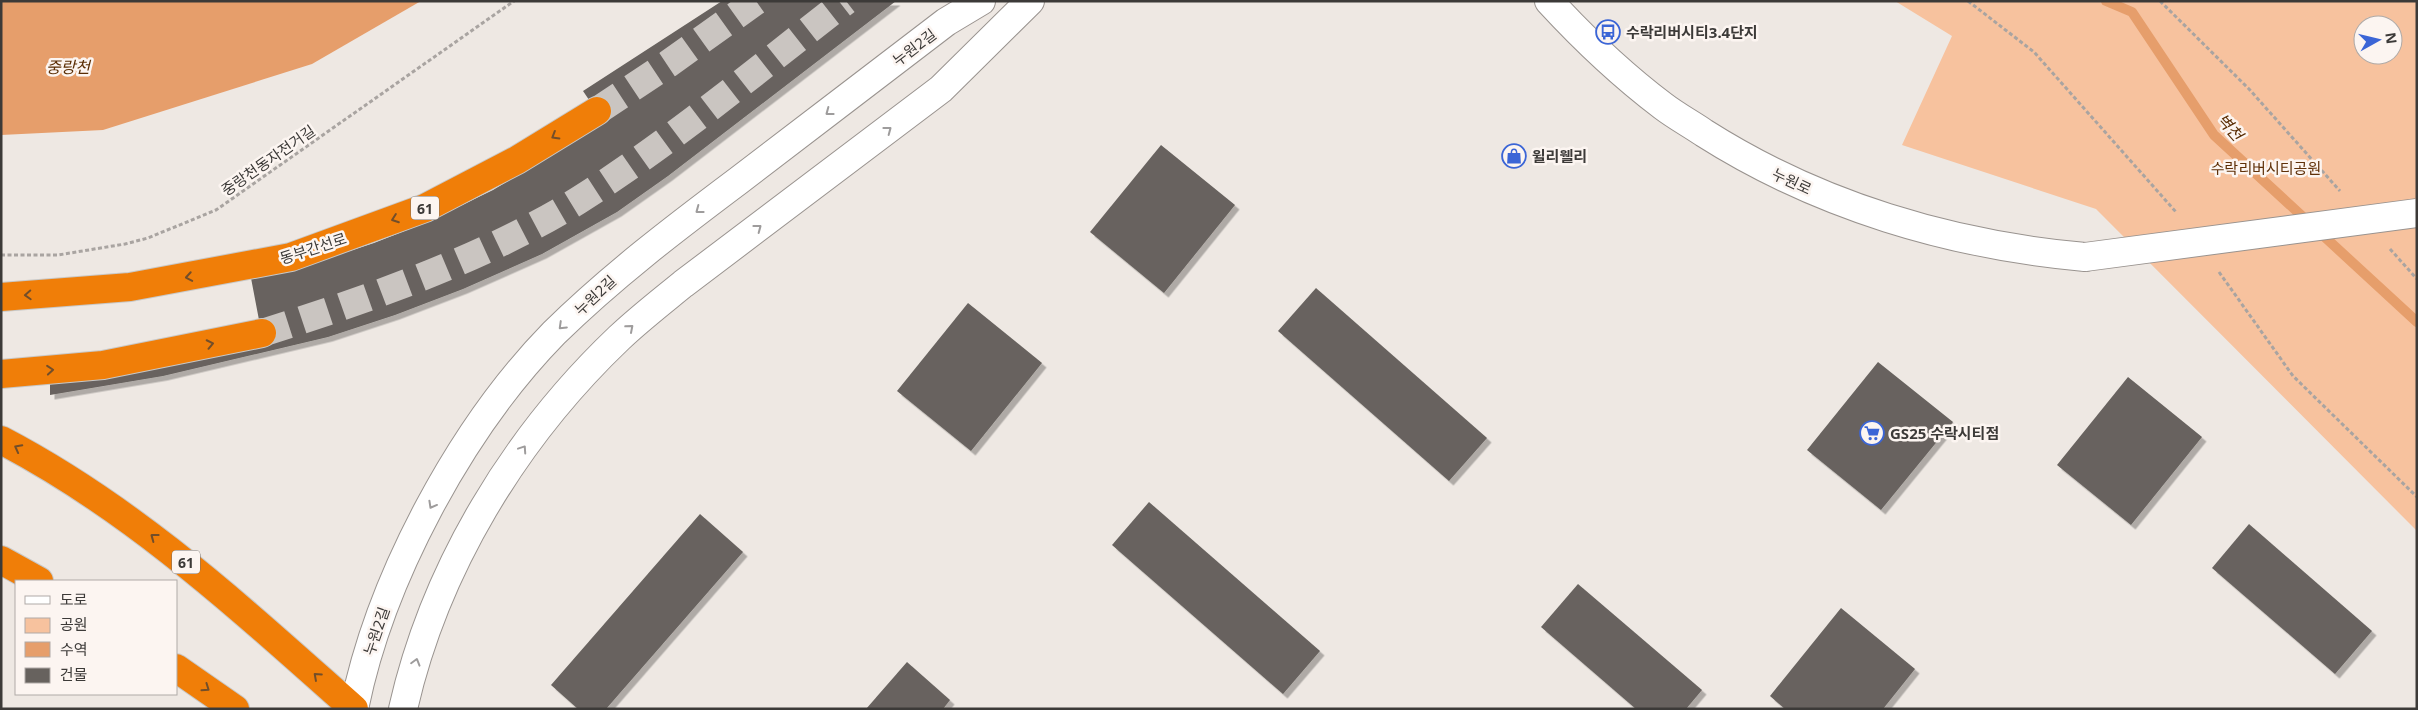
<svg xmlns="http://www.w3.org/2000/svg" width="2418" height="710" font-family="'Noto Sans','Noto Sans KR',sans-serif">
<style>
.green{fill:#f7c29e;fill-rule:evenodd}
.water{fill:#e69e6b}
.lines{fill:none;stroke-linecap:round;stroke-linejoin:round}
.stream{stroke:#e69e6b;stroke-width:10}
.building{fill:#67625e;filter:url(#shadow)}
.highway-tunnel{stroke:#cac5c1;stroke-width:28;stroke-dasharray:28 14;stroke-linecap:butt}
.minor-casing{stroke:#99938f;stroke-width:30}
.highway-casing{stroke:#c8c8c7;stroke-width:30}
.path{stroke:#a9a4a1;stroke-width:3;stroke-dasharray:4 2.5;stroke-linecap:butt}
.minor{stroke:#fff;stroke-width:28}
.highway{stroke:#f07e08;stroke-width:28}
.minor-bridge-casing{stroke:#99938f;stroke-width:30;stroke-linecap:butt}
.minor-bridge{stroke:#fff;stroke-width:28}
.oneway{stroke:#9e9c9c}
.oneway2{stroke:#724e2a}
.labels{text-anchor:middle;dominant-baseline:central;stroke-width:5;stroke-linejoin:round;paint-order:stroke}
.shield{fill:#fcf5f1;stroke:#767270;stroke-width:1}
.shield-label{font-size:14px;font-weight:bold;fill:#3c3a38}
.poi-label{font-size:15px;font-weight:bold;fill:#3c3a38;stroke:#fcf5f1;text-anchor:start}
.street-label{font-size:15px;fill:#3c3a38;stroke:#fcf5f1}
.park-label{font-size:15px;fill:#603109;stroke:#fcf5f1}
.water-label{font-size:16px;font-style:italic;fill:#5a2c02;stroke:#fcf5f1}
</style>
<defs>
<filter id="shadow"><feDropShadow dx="4.5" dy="4.5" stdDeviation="0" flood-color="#0004"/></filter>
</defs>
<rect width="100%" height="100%" fill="#eee8e3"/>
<!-- green -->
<path class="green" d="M1895,1H2417V531L2096,209L1902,145L1952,36ZM2363,25H2393V55H2363Z"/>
<!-- water -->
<path class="water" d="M1,1H421L312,64L103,130L1,135Z"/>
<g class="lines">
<!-- stream -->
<path class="stream" d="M2106,1L2132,12L2214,135L2417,322"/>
</g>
<!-- building -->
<g class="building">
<path d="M722,1H896L668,176L617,212L542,254L463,289L395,315L328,337L163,376L50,395V362L259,320L251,278L325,259L374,243L427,222L493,190L551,155L602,119L583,91Z"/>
<path d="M1161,145L1235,205L1164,293L1090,232Z"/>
<path d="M1316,288L1487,438L1449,481L1278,331Z"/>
<path d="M968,303L1042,363L971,451L897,391Z"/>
<path d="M1878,362L1953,422L1881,510L1807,450Z"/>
<path d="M2128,377L2202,437L2131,525L2057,465Z"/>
<path d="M1149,502L1320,651L1283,694L1112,545Z"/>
<path d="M700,514L743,552L606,709H578L551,685Z"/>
<path d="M2249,524L2372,631L2335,674L2212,568Z"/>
<path d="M1578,584L1702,690L1686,709H1636L1541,627Z"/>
<path d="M1841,608L1915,669L1883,709H1785L1770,696Z"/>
<path d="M907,662L950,700L943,709H866Z"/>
</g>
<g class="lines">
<!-- highway-tunnel -->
<g class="highway-tunnel">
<path d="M597,111L668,64L756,1"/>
<path d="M262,333C366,300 486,258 579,200C673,141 759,68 846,1"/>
</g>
<!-- minor casing -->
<g class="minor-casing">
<g id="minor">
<path d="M1549,1C1584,39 1622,75 1663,106C1676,116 1691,124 1704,133C1819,206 1951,245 2085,257"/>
<path d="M354,709C380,579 461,428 554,333C611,277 674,229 738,181C807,128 877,75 946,22L981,1"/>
<path d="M403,709C435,568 515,437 619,338C639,319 661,302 683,284L941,89L1030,1"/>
</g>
</g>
<!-- highway casing -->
<g class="highway-casing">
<g id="highway">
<path d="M1,297L130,287L291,257L425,208L517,160L597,111"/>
<path d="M1,374L103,365L262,333"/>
<path d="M1,440C135,510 241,609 354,709"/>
<path d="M1,560L39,581"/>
<path d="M176,668L235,709"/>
</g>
</g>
<!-- path -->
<g class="path">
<path d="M1968,1L2034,52L2176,212"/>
<path d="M2160,1L2249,89L2340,191"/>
<path d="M2390,249L2417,279"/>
<path d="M1,255H58L125,244L148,238L216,210L514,1"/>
<path d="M2219,272L2293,376L2417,497"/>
</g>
<!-- minor -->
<use href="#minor" class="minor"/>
<!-- highway -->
<use href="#highway" class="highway"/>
<!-- minor-bridge casing -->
<g class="minor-bridge-casing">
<path id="minor-bridge" d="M2085,257L2417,213"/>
</g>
<!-- minor-bridge -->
<use href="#minor-bridge" class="minor-bridge"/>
</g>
<!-- one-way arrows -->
<defs><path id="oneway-chevron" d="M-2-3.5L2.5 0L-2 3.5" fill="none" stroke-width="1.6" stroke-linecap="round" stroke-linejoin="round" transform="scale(1.25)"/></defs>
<g class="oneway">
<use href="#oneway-chevron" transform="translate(829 112) rotate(143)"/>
<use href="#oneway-chevron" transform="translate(888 130) rotate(-37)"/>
<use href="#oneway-chevron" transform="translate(699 210) rotate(143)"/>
<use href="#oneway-chevron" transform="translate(758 228) rotate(-37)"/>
<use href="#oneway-chevron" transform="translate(562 326) rotate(136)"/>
<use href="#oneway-chevron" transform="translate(630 328) rotate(-41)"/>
<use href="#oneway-chevron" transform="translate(523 449) rotate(-56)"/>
<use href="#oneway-chevron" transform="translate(432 505) rotate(119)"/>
<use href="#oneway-chevron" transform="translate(416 662) rotate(-74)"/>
</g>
<g class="oneway2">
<use href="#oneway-chevron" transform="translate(555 136) rotate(149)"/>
<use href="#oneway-chevron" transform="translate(395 219) rotate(160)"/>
<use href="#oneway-chevron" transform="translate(189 277) rotate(170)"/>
<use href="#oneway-chevron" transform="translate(28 295) rotate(177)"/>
<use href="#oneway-chevron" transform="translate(210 344) rotate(-12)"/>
<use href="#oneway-chevron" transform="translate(50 370) rotate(-5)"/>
<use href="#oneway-chevron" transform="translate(18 448) rotate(-152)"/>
<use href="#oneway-chevron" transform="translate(154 537) rotate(-143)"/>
<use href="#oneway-chevron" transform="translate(317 676) rotate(-138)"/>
<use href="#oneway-chevron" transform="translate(206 688) rotate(35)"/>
</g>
<!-- icons -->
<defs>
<g id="bus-ring" transform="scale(1.25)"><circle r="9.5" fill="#fcf5f1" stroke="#3b65d6" stroke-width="1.5"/><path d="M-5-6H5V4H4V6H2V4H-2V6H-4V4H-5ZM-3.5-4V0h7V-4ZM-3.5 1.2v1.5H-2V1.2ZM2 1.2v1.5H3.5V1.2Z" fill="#3b65d6"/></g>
<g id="shop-ring" transform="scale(1.25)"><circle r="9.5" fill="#fcf5f1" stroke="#3b65d6" stroke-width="1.5"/><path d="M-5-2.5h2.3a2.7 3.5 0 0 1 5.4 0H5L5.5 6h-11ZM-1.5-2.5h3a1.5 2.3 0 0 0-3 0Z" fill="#3b65d6"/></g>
<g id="supermarket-ring" transform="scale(1.25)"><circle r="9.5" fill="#fcf5f1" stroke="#3b65d6" stroke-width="1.5"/><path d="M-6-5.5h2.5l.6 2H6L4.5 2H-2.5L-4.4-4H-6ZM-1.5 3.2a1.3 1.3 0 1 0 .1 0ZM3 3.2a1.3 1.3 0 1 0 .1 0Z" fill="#3b65d6"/></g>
</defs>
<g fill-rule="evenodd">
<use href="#bus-ring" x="1608" y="32"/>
<use href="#shop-ring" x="1514" y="156"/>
<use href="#supermarket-ring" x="1872" y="433"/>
</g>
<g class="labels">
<!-- shield labels -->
<g class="shield">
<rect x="411" y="196.5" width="28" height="23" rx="4"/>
<rect x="172" y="550.5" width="28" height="23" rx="4"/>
</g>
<g class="shield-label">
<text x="425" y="208">61</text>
<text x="186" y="562">61</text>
</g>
<!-- poi labels -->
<g class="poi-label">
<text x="1626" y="32">수락리버시티3.4단지</text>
<text x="1532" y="156">윌리웰리</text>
<text x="1890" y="433">GS25 수락시티점</text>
</g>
<!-- street labels -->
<g class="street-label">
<text transform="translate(914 47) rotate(-37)">누원2길</text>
<text transform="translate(268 160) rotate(-35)">중랑천동자전거길</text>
<text transform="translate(1792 181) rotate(25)">누원로</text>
<text transform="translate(313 248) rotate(-18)">동부간선로</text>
<text transform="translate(595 295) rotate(-43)">누원2길</text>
<text transform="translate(376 631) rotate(-71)">누원2길</text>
</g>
<!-- park labels -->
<g class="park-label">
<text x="2266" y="168">수락리버시티공원</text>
</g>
<!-- water labels -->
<g class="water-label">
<text x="68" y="67">중랑천</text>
<text transform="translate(2230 127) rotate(48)">벽천</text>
</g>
</g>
<!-- border -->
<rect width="2418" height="710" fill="none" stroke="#3c3a38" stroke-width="5"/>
<!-- legend -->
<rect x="15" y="580" width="162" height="115" fill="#fcf5f1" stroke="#afaaa7"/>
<rect x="25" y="596" width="25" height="8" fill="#ffffff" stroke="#afaaa7"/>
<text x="60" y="605" font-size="15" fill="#3c3a38">도로</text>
<rect x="25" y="618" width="25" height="15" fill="#f7c29e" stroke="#afaaa7"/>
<text x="60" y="630" font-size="15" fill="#3c3a38">공원</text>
<rect x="25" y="642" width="25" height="15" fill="#e69e6b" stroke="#afaaa7"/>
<text x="60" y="655" font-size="15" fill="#3c3a38">수역</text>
<rect x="25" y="668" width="25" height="15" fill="#67625e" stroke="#afaaa7"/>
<text x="60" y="680" font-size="15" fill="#3c3a38">건물</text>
<!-- north arrow -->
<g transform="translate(2378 40) rotate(82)"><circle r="24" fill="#fcf5f1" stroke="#afaaa7"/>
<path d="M0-4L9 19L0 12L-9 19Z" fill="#3b65d6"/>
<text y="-8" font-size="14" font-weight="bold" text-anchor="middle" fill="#3c3a38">N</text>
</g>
</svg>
